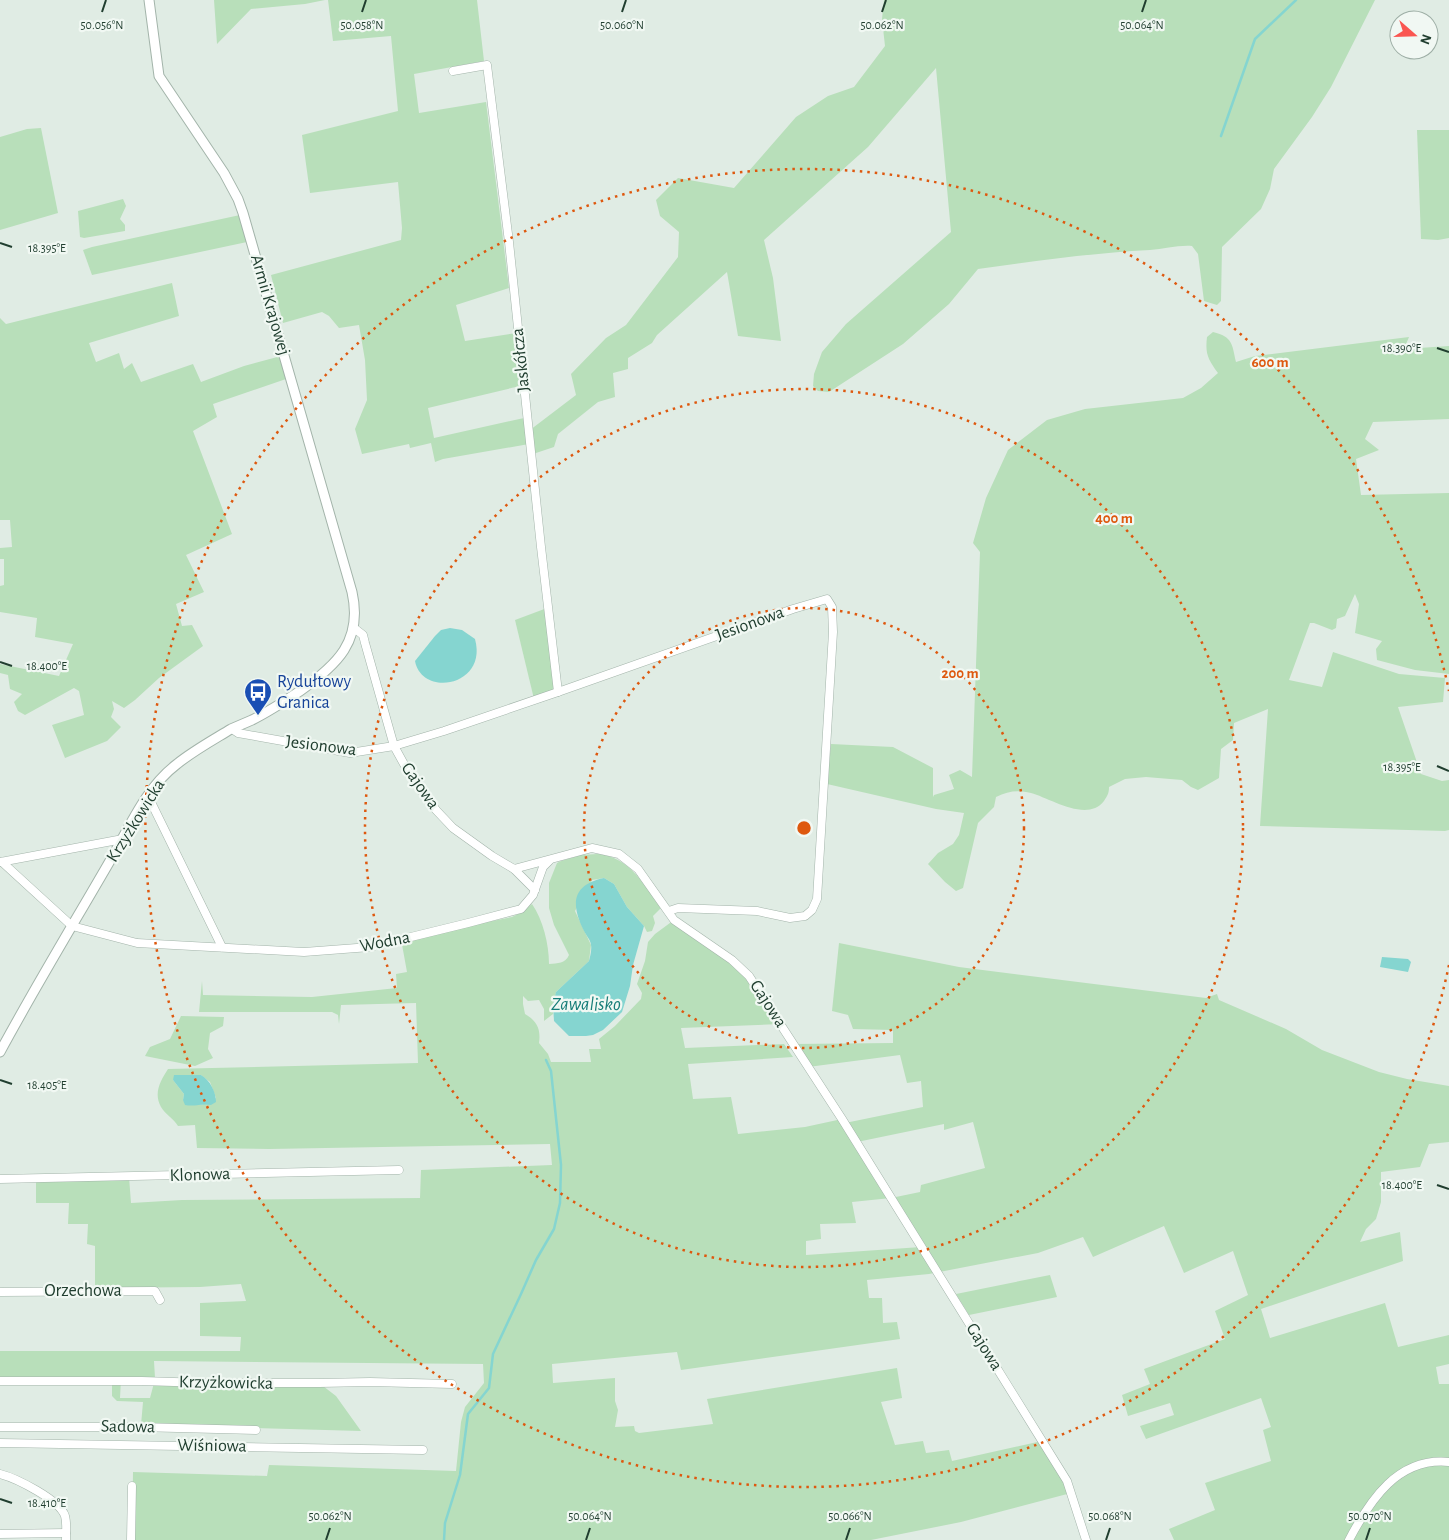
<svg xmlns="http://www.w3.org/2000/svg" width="1449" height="1540" font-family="'Alegreya Sans',sans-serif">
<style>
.green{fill:#b8dfba;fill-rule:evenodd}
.water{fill:#85d5d0}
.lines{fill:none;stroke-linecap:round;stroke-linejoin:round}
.stream{stroke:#85d5d0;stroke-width:2.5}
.minor-casing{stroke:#a3b4aa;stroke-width:9}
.tertiary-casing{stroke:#a3b4aa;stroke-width:11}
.minor{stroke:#fff;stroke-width:8}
.tertiary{stroke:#fff;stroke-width:9}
.ticks{fill:none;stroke:#203e2f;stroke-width:2}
.ring{fill:none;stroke:#de580e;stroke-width:2.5;stroke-dasharray:2.5 5}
.labels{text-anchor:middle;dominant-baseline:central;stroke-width:4.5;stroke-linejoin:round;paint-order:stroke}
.street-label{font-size:18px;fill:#203e2f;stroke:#f1f8f3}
.transit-label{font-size:18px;fill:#164399;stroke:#f1f8f3;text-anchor:start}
.water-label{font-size:19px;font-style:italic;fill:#177d78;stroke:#f1f8f3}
.ticks-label{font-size:12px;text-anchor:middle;fill:#203e2f;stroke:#f1f8f3;stroke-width:4.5;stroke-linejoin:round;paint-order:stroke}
.centre{fill:#de580e;stroke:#f1f8f3;stroke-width:2.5}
.ring-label{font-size:15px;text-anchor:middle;font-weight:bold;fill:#de580e;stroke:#f1f8f3;stroke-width:4.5;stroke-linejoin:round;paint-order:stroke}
</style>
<rect width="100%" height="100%" fill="#e0ece4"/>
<!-- green -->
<g class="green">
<path d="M214,0H325L305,4L251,9L217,44Z"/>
<path d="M328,0H477L484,61L414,74L419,113L486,102L509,288L456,305L465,341L516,333L520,386L428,408L434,438L524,418L529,444L443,459L435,462L431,443L410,448L409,444L362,454L355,429L367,400L365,360L359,325L339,328L329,316L322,312L283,323L271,275L401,240L402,228L398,182L310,193L302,135L398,111L391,36L333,41Z"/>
<path d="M884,0H1375L1331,87L1312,117L1274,169L1270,189L1261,209L1222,247L1221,301L1217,305L1204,301L1198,254L1192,246C1178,245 1164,249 1150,250C1092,253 1035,261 978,269L949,304L903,344L829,392L818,391L813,386L814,374L822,352L846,324L951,232L936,68L868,147L764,240L773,278L781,341L738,336L727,272L657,335L652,343L628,358V369L613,373L615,397L598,402L558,434L554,447L533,454L530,430L576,395L571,374L606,338L626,325L678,257L679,232L660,216L656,200L678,178L734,188L796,117L828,96L854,87L885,46L882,19Z"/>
<path d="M41,128L58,213L0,230V137L27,129Z"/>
<path d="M1417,130H1449V238L1438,240L1421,239Z"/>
<path d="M123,199L126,206L120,219L125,225V231L84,238L80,237L78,211Z"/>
<path d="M240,215L247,242L92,275L83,250L92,247Z"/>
<path d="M172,283L179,316L89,343L96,362L119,353L124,369L132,363L141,382L193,364L201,382L244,366L281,356L286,379L213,404L217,417L193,431L232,534L186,555L204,592L176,604L182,626L192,625L203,646L159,678L135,700L124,708L112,701L114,709L111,717L121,727L107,741L65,758L52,725L84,715L79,691L74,688L25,715L18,711L14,702L22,694L10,689L8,675L0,673V664L59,676L73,644L35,637L37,618L0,612V586L4,585V559H0V548L12,547L10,520H0V318L6,324Z"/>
<path d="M1213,332C1233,337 1232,344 1236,362L1255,356L1409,337L1404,349L1449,346V419L1373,422L1365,439L1379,450L1356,459L1361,495L1449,493V674L1415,670L1377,660L1376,649L1382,641L1355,633L1359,604L1355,594L1345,616L1337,619L1336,628L1332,630L1314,623H1310L1289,680L1322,687L1333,652L1399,674L1445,678L1443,702L1398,707L1421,774L1442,781L1449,780V830L1445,831L1260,826L1268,709L1234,723L1233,740L1221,749L1219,778L1198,790L1191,787L1182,780L1146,777L1125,779L1109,787C1109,794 1107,796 1104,801C1087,823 1050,798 1031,793C1018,790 1008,791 996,797L994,807L978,823L963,888L956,891L945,882L928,864L938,853L953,844L959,835L964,813L936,809L827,784L831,744L893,747L933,768V797L934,795L954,789L949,775L960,770L972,777L980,552L973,543L986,498L1008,450L1047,420L1085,409L1183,398L1201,388L1218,373C1208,359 1205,354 1207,337Z"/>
<path d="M547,608L555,690L534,699L515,620Z"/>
<path d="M598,854C630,857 644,885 661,908L653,916L655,923L652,931L647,932L644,926L627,907L614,884L604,878L592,880L575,911L591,945L589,961L556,992L553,1014L544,1021V1009L539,1000L528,1001L523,996V1004L525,1014C537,1021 541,1029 539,1043L548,1054L551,1062H591L589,1049H601L599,1039L615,1026L641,999L642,993L637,984L645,961L648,942L655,934L674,920L749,976L780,1024L681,1028L685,1048L784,1044L793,1057L688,1064L693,1099L731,1097L738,1134L805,1127L842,1119L845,1123L923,1107L921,1081L907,1083L900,1055L808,1067L793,1044L893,1043V1030L853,1029L848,1015L832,1011L839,943L959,967L1206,998L1217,994L1219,1000L1286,1029L1322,1050L1379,1072L1407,1079L1449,1086V1142L1429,1144L1420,1167L1381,1172V1202L1376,1219L1366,1229L1360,1242L1400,1232L1403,1261L1261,1309L1270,1338L1385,1303L1398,1347L1449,1335V1364L1436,1367L1439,1384H1449V1540H1174L1169,1529L1215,1510L1205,1483L1271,1461L1263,1430L1271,1427L1261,1398L1146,1439L1140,1426L1174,1415L1170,1403L1128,1416L1122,1395L1150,1384L1144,1369L1225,1339L1215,1311L1248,1295L1233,1251L1184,1273L1164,1226L1093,1257L1083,1237L1038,1253L929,1274L867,1280L869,1298H882L883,1323L897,1322L900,1339L681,1370L677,1352L552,1364L553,1383L615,1378V1401L618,1410L615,1427L634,1426L635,1431L639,1433L713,1424L707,1399L897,1368L902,1398L881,1402L895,1445L923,1441L926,1453L949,1450L952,1461L1042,1441L1071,1493L961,1522L871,1540H132L133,1472L267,1476L269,1465L456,1471L461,1422L465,1407L484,1383L483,1364L154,1361L155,1378L121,1379L120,1398H150L154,1383H319L336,1396L361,1431L141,1425L143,1402L117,1401L112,1396V1379H0V1351H240L241,1337L200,1336V1303L246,1301L241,1284L200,1287L95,1288V1246L87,1244L88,1224H68L69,1203H36V1179L129,1177L131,1203L182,1200L420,1198L421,1170L552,1165L550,1144L269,1149L197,1148L195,1125L178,1126C174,1119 165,1114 161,1107C153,1093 161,1080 168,1069L418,1063L416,1003L341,1005L339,1024L338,1015L332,1012H199L202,981L203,995L312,997L397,988L396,974L407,972L401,939L512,917L522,912L532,904C543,920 549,944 549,964C558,963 565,964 569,955L554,925L549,908V883L557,863L561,861L581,855ZM182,1075H201L210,1082L216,1098C202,1107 198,1107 183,1100L184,1094L173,1080ZM973,1122L985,1168L921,1185L920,1192L891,1198L857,1142L944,1124V1130ZM891,1198L921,1247L806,1255V1241L821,1239L820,1224L856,1223L852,1202Z"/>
<path d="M181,1016L224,1017L223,1026L210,1033L208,1049L213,1058L195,1066L145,1056L150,1047L170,1039Z"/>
<path d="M1050,1275L1057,1297L969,1315L956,1294Z"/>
</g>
<!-- water -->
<g class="water">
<path d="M450,628L462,630L475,639C488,686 422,698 415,661L435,636L441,630Z"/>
<path d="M604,878L614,884L627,907L644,926L633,965L630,986L622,1012L603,1030L593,1035L586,1036H569L554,1021L553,1005L556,992L589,961C590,957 592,950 591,945C591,941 586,935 584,931C571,905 571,885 604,878Z"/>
<path d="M1382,957L1408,959L1411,962L1408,972L1380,967Z"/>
<path d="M174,1075H201C210,1080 216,1092 216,1102L211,1105C203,1103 195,1107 185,1105L183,1100L184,1094L173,1080Z"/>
</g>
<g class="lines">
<!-- stream -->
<g class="stream">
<path d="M1221,136L1255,39L1296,0"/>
<path d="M444,1540L445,1523L460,1475L468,1414L489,1388L493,1354L521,1294L536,1260L554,1229L560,1203L561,1165L551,1071L546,1060"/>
</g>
<!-- minor casing -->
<g class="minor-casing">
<g id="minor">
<path d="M453,71L487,65L509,242L541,547L558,692"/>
<path d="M354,628L363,635L365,643L394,746L410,775L436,810L453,828L492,856L514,869L592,848L619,854L638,869L674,920L732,960L749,976L842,1119L1067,1481L1086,1540"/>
<path d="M232,729L238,733L350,753L394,746L444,731L558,692L793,609L827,599L832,607L833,632L817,899L812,910L805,916L790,918L757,911L678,908L669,911"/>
<path d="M148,796L222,947"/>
<path d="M0,862L123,839"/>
<path d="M2,862L72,926L137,943L304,952L370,947L468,923L521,909L533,895L543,867L549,861"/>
<path d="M514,869L535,890"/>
<path d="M0,1179L399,1170"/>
<path d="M0,1292L155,1291L160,1300"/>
<path d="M0,1381H142L206,1383H319L370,1382L452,1384"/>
<path d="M0,1427H138L256,1430"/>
<path d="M0,1443L423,1450"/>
<path d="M0,1474C16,1478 60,1500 65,1516C67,1523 66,1533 66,1540"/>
<path d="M0,1534L66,1533"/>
<path d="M131,1540L132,1486"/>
<path d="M1349,1540C1370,1500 1398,1457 1449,1462"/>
</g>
</g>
<!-- tertiary casing -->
<g class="tertiary-casing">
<path id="tertiary" d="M0,1052C34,989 71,928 107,866C128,831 144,789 177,764C193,751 213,740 231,729C238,726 245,723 252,720C268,712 285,701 300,691C337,665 363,641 352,592L243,213L238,199L224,173L159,76L149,0"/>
</g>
<!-- minor -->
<use href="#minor" class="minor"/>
<!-- tertiary -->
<use href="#tertiary" class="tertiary"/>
</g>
<!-- ticks -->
<path class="ticks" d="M102,12L106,0M362,12L366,0M622,12L626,0M882,12L886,0M1142,12L1146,0M0,243L12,247M1437,348L1449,352M0,662L12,666M1437,766L1449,771M0,1080L12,1084M1437,1185L1449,1189M0,1499L12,1503M326,1540L330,1528M586,1540L590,1528M846,1540L850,1528M1106,1540L1110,1528M1366,1540L1370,1528"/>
<!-- distance rings -->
<g class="ring">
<circle cx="804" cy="828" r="220"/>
<circle cx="804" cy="828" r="439"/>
<path d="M1449 965A659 659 0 1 1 1449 691"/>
</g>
<!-- icons -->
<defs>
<g id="bus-pin" transform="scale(1.4375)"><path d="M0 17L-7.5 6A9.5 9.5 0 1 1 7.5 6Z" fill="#1a4fb4" stroke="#f1f8f3"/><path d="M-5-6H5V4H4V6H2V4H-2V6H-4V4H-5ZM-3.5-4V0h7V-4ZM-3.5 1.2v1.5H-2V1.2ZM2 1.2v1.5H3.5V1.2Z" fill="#fff"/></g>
</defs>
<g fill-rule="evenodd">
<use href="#bus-pin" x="258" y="692"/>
</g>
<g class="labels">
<!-- street labels -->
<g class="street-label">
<text transform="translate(270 305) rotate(74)">Armii Krajowej</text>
<text transform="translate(521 360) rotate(-96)">Jaskółcza</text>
<text transform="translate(750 624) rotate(-20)">Jesionowa</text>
<text transform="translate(321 746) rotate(7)">Jesionowa</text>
<text transform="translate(420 786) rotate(55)">Gajowa</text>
<text transform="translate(136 821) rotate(-58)">Krzyżkowicka</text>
<text transform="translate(385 942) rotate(-11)">Wodna</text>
<text transform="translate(768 1004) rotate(57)">Gajowa</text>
<text transform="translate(200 1175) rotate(-2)">Klonowa</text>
<text x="83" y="1291">Orzechowa</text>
<text transform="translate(984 1347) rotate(58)">Gajowa</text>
<text transform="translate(226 1383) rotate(1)">Krzyżkowicka</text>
<text transform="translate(128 1427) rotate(1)">Sadowa</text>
<text transform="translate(212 1446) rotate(1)">Wiśniowa</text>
</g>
<!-- transit labels -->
<g class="transit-label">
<text x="277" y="682">Rydułtowy<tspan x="277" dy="21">Granica</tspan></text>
</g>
<!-- water labels -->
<g class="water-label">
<text x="586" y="1004">Zawalisko</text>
</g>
</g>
<g class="ticks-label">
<text x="102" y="29">50.056°N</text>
<text x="362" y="29">50.058°N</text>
<text x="622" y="29">50.060°N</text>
<text x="882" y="29">50.062°N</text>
<text x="1142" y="29">50.064°N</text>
<text x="47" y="252">18.395°E</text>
<text x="1402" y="352">18.390°E</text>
<text x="47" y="670">18.400°E</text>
<text x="1402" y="771">18.395°E</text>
<text x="47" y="1089">18.405°E</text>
<text x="1402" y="1189">18.400°E</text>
<text x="47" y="1507">18.410°E</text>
<text x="330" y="1520">50.062°N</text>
<text x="590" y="1520">50.064°N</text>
<text x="850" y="1520">50.066°N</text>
<text x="1110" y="1520">50.068°N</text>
<text x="1370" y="1520">50.070°N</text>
</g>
<circle cx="804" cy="828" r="8" class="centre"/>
<g class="ring-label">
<text x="1270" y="367">600 m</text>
<text x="1114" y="523">400 m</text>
<text x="960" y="678">200 m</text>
</g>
<!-- north arrow -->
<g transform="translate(1414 35) rotate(110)"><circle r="24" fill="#f1f8f3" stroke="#9daea5"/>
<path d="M0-4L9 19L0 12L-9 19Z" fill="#fa5651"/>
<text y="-8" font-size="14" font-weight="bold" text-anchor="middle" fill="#203e2f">N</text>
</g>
</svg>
